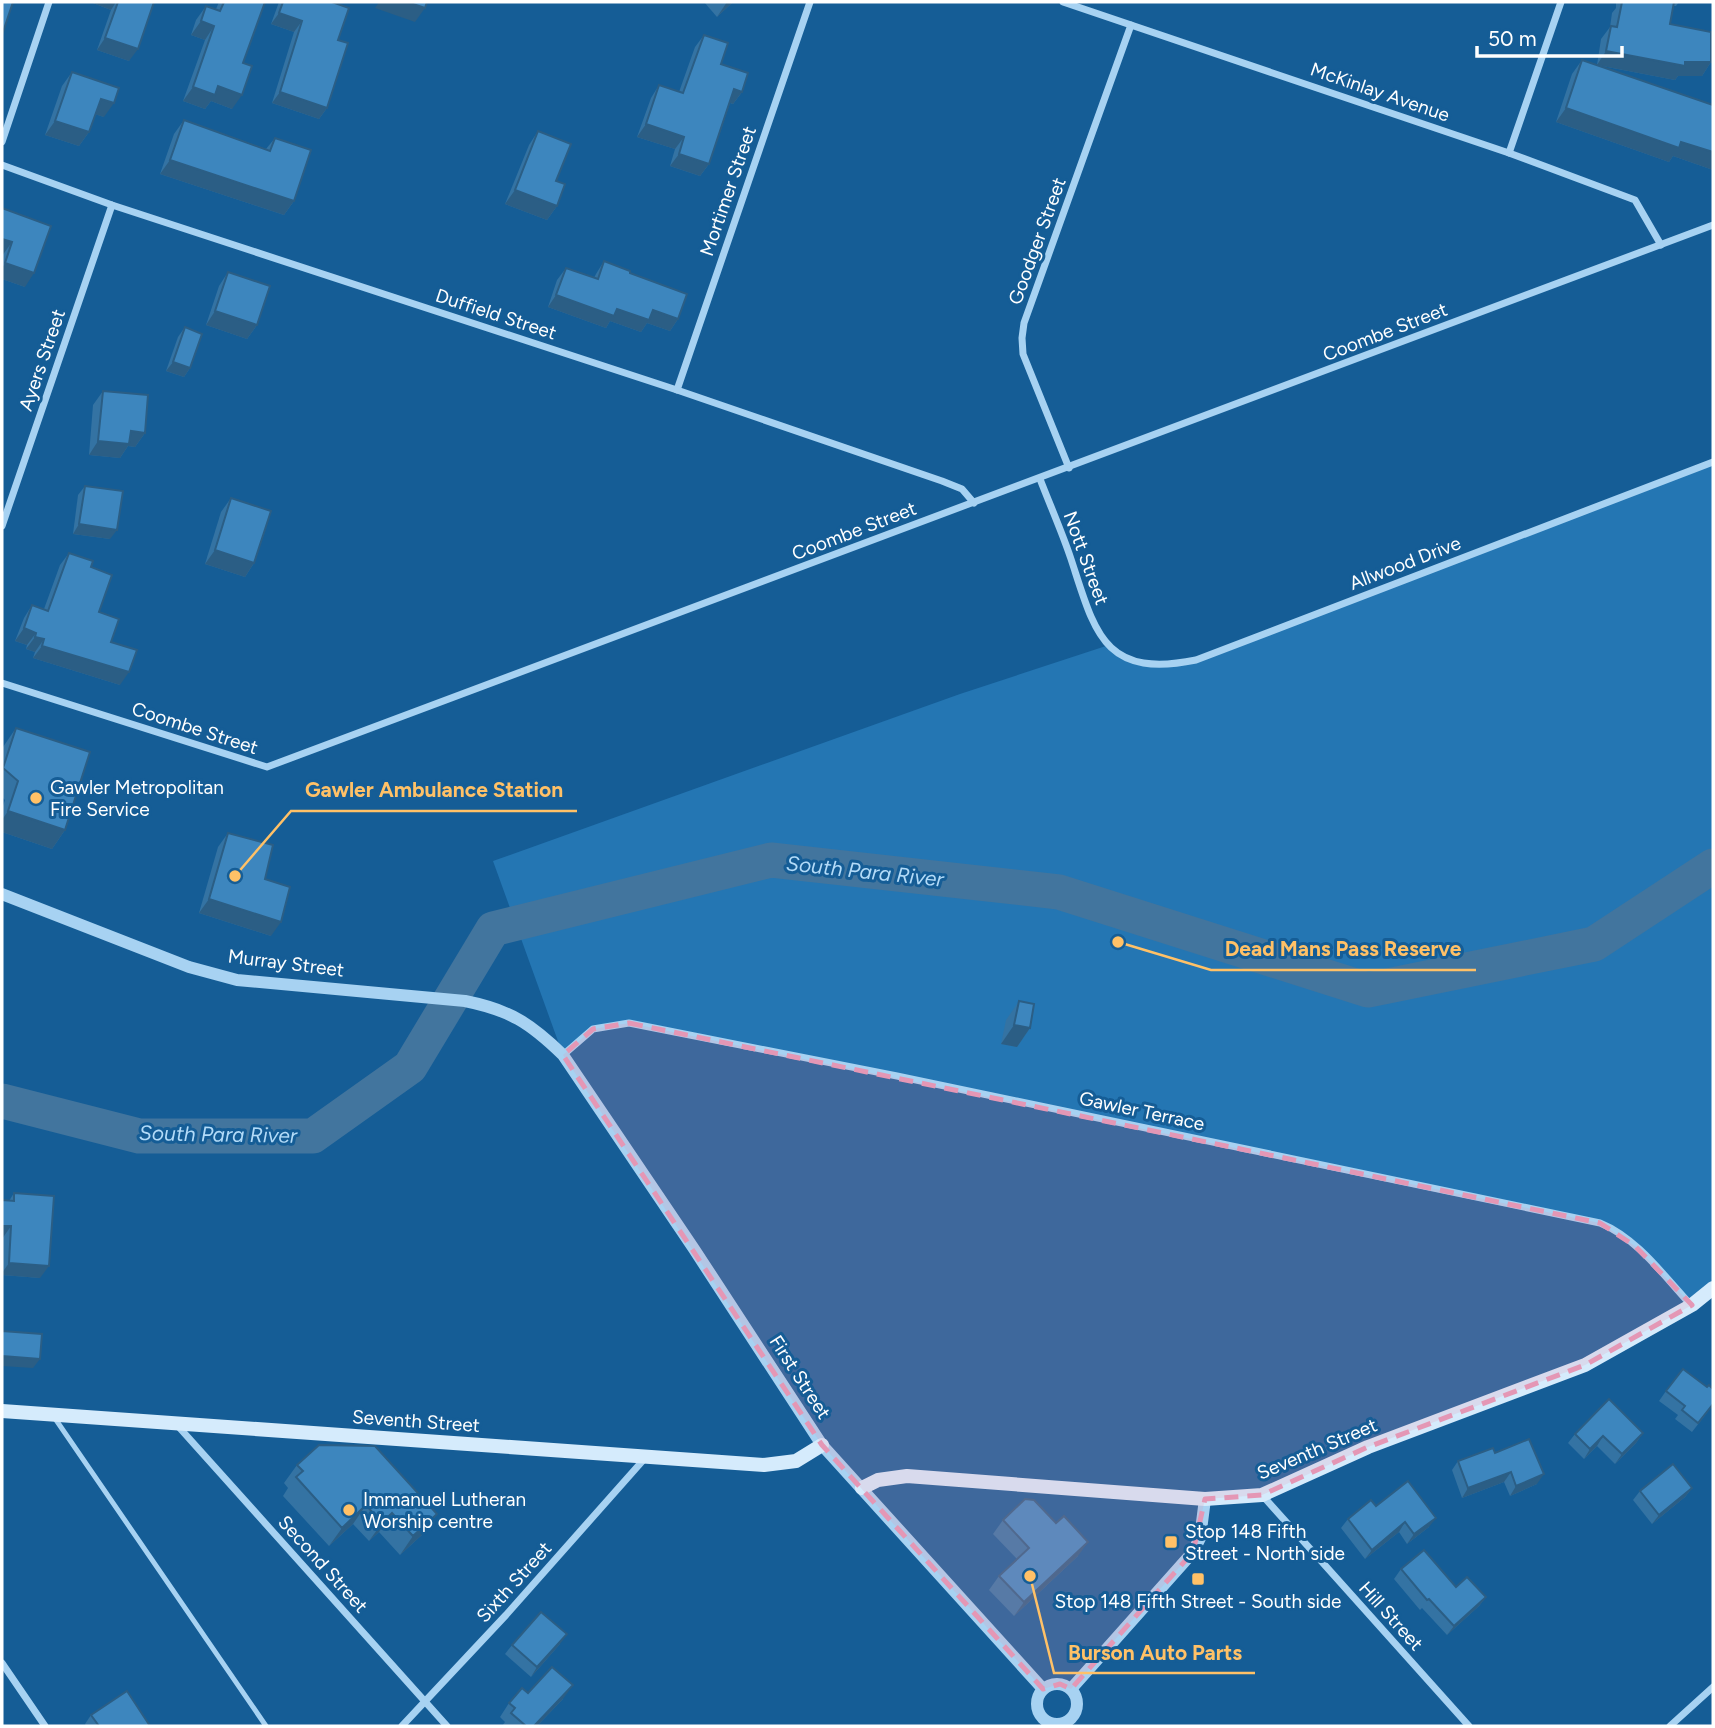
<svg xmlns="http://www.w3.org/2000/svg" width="1715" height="1728" font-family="Figtree,sans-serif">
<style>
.green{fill:#2476b3}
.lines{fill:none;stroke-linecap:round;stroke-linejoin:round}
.river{stroke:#42759e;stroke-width:35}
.service{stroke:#a7d2f2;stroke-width:5}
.minor{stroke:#a7d2f2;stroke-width:7}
.tertiary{stroke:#a7d2f2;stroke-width:12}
.secondary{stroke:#d5ebfc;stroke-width:14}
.wall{fill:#3473a3}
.shaded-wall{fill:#2b5e85}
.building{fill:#3d86be;stroke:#2b5e85;stroke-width:2}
.marked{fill:#e497b5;fill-opacity:0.2;stroke:#e497b5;stroke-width:5;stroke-dasharray:14 9;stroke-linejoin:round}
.poi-dot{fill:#ffc167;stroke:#155d96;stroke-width:2.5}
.labels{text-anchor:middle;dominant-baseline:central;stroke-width:6;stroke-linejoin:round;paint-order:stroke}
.street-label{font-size:19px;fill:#fff;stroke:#155d96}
.poi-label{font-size:19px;fill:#fff;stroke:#155d96;text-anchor:start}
.water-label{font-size:21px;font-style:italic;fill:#b3dbf8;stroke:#155d96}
.leader{fill:none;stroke:#ffc167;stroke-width:2.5}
.callout-dot{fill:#ffc167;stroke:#155d96;stroke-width:2.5}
.callout-label{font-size:21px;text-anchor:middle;font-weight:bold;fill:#ffc167;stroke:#155d96;stroke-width:6;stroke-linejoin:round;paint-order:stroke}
</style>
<rect width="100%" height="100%" fill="#155d96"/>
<!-- green -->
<path class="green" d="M1713,462V1288L1692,1305L1618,1230L629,1023L593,1029L563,1055L493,861L960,694L1106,646L1136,663L1196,660Z"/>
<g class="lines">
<!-- river -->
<path class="river" d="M2,1101L139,1136H313L410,1067L493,929L771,860L1059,892L1368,990L1594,944L1713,866"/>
<!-- service -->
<path class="service" d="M54,1417L266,1726"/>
<!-- minor -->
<g class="minor">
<path d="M1063,2L1509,153L1635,200L1661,245"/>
<path d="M2,142L49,2"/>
<path d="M1509,153L1561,2"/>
<path d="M2,165L112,205L677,390L942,481L962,489L974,503"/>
<path d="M677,390L810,2"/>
<path d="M1069,468L1023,354L1022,338L1024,323L1131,25"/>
<path d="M1040,479C1050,505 1062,532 1071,559C1095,632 1103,679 1196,660L1713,462"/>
<path d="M2,526L112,205"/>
<path d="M2,683L267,767L1713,225"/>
<path d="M563,1055L593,1029L629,1023L897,1076L1600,1223C1637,1238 1664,1276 1691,1305"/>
<path d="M177,1425L447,1726"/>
<path d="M1262,1495L1469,1726"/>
<path d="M2,1663L45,1726"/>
<path d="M402,1726L506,1615L646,1457"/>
<path d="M1670,1726L1713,1687"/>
</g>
<!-- tertiary -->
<g class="tertiary">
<path d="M2,894L189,967L237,980L465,1001C510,1010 530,1023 563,1055L694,1249L822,1445L1043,1689"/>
<circle cx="1057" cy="1704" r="20"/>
<path d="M1071,1689L1193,1552L1200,1538L1205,1499"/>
</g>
<!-- secondary -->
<g class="secondary">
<path d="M2,1411L764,1465L796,1461L822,1445"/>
<path d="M862,1488L878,1480L907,1476L1205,1499L1262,1495L1368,1447L1585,1365L1692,1305L1713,1288"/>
</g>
</g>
<!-- wall -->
<g class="wall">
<path d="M93,2H154L129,61L97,50L111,10L93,3Z"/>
<path d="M219,2H265L243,63L232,109L211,101L205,109L183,101L205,40L191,35L196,20L206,6L216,9Z"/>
<path d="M279,2H332L338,40L327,108L319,119L272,103L294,32L271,24Z"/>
<path d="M704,2H733L717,17Z"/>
<path d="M1616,2H1679L1676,6H1674L1670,24L1711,62L1702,76H1678L1675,80L1597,65L1601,39L1610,27L1612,13L1616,8Z"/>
<path d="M704,35L721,64L742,92L733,104L730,103L709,164L700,176L670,166L675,149L637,137L651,98L659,85L679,92L695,47Z"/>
<path d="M1582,60L1713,105V170L1673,156L1669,162L1556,122L1572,74Z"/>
<path d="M72,72L104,117L95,114L89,132L79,146L45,135L62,86Z"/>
<path d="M184,120L266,149L275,138L294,201L284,215L160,174L174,134Z"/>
<path d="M538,131L556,181L557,206L547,220L505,204L529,145Z"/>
<path d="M2,208L25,287L2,279Z"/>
<path d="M604,261L630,273L678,319L670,331L647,323L641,332L610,321L606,328L548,307L557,280L566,268L594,278L596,274Z"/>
<path d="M228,272L257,325L247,339L206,325L219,286Z"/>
<path d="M185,327L190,368L184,377L166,371L178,337Z"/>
<path d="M103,391L145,433L135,447L128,446L120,458L89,455L93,405Z"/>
<path d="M85,486L110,539L73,534L78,495Z"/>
<path d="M231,498L254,563L245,577L205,564L221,512Z"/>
<path d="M69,553L91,567L99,612L111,642L120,685L33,658L35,652L26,649L27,645L15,641L24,618L32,605L44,609L60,565Z"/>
<path d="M16,728L65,830L52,849L2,832V809L5,800L2,797V751L3,747Z"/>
<path d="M228,833L265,879L271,936L199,913L218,847Z"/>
<path d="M1019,1001L1030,1028L1017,1047L1001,1044L1006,1020Z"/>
<path d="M14,1193L40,1278L2,1275V1239L9,1201Z"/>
<path d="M1707,1387L1713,1389V1405L1692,1432L1675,1419L1678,1415L1659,1401L1666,1391Z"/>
<path d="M1643,1433L1636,1443L1615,1464L1597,1446L1584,1459L1568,1443L1575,1434Z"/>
<path d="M1495,1453L1537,1484L1510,1496L1504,1482L1462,1498L1452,1470L1458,1461Z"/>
<path d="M297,1465L437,1514L424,1533L400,1555L379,1532L369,1541L353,1524L329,1546L283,1496L288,1488L284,1483Z"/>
<path d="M1692,1488L1685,1497L1652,1524L1633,1500L1640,1491Z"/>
<path d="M1376,1506L1429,1527L1407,1544L1399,1532L1365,1559L1341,1528L1348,1519Z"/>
<path d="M1003,1520L1078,1556L1014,1616L989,1590L999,1576L1017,1559L993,1534Z"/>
<path d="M1401,1569L1456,1587L1486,1597L1479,1606L1447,1635L1422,1608L1420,1610L1394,1579Z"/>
<path d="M560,1644L531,1677L505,1654L512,1645Z"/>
<path d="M528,1693L563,1699L537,1726H502L505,1722L500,1717L509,1703Z"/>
<path d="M91,1715L150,1726H86L85,1724Z"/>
</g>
<!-- shaded-wall -->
<g class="shaded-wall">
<path d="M94,2H116L111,10L93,3Z"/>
<path d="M379,2H407L425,8L415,22L375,8Z"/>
<path d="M727,2H733L717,17Z"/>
<path d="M279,13L302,21L294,32L271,24Z"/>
<path d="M201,21L214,26L205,40L191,35Z"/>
<path d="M105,38L138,49L129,61L97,50Z"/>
<path d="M1606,51L1711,62L1702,76H1678L1675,80L1597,65Z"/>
<path d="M218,86L242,95L232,109L211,101L205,109L183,101L193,87Z"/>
<path d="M734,89L742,92L733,104L725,101Z"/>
<path d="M280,92L327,108L319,119L272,103Z"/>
<path d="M101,99L114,103L104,117L91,113Z"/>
<path d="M1566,108L1681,142L1713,152V170L1673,156L1669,162L1556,122Z"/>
<path d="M55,121L89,132L79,146L45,135Z"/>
<path d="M646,124L684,137L675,149L637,137Z"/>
<path d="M679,154L709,164L700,176L670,166Z"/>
<path d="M170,160L294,201L284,215L160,174Z"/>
<path d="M515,190L557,206L547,220L505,204Z"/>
<path d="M2,239L12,242L2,256Z"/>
<path d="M5,263L34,273L25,287L2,279V268Z"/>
<path d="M556,295L617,309L653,310L678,319L670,331L647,323L641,332L610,321L606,328L548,307Z"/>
<path d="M215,311L257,325L247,339L206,325Z"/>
<path d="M173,362L190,368L184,377L166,371Z"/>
<path d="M131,431L145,433L135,447L128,446L120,458L89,455L98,441Z"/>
<path d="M79,524L117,530L110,539L73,534Z"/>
<path d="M215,550L254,563L245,577L205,564Z"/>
<path d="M24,628L36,633L27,645L15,641Z"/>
<path d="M35,637L44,639L35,652L26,649Z"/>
<path d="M42,646L129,672L120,685L33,658Z"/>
<path d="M8,811L65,830L52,849L2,832V820Z"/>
<path d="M209,899L281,922L271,936L199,913Z"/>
<path d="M1014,1025L1030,1028L1017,1047L1001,1044Z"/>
<path d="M2,1226H11L2,1239Z"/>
<path d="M9,1263L49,1266L40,1278L2,1275V1273Z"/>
<path d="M2,1356L40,1359L33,1368L2,1366Z"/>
<path d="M1643,1433L1636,1443L1615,1464L1622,1454Z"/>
<path d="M1603,1436L1597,1446L1584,1459L1590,1449Z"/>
<path d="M1511,1472L1504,1482L1462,1498L1468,1488Z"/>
<path d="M1544,1474L1537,1484L1510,1496L1516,1486Z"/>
<path d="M1692,1488L1685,1497L1652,1524L1659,1515Z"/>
<path d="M366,1505L353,1524L329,1546L342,1528Z"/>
<path d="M392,1513L379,1532L369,1541L382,1523Z"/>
<path d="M437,1514L424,1533L400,1555L413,1536Z"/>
<path d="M1436,1518L1429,1527L1407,1544L1414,1534Z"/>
<path d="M1405,1522L1399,1532L1365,1559L1372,1550Z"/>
<path d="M1088,1542L1078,1556L1014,1616L1024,1602Z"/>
<path d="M1486,1597L1479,1606L1447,1635L1454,1626Z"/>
<path d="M567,1634L560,1644L531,1677L537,1667Z"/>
<path d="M573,1685L563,1699L537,1726H534Z"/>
</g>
<!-- building -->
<g class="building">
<path d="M2,2H13L2,35Z"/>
<path d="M118,2H154L138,49L105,38Z"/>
<path d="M224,2H265L243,63L252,66L242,95L218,86L215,95L193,87L214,26L201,21L206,6L220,11Z"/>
<path d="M283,2H332L349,8L338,40L348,43L327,108L280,92L302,21L279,13Z"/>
<path d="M407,2H427L425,8Z"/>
<path d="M1622,2H1674L1670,24L1711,32V62H1685V66L1606,51L1611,26L1617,27Z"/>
<path d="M704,35L728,43L721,64L748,73L742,92L734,89L709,164L679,154L684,137L646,124L659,85L683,93Z"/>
<path d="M1582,60L1713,105V152L1681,142L1679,148L1566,108Z"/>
<path d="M72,72L119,88L114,103L101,99L89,132L55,121Z"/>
<path d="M184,120L270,151L275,138L311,150L294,201L170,160Z"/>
<path d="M538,131L571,144L556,181L565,184L557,206L515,190Z"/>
<path d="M2,208L51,226L34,273L5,263L12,242L2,239Z"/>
<path d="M604,261L630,271V273L687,294L678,319L653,310L649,320L617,309L614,316L556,295L566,268L598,279Z"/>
<path d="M228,272L270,286L257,325L215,311Z"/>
<path d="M185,327L202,334L190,368L173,362Z"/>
<path d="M103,391L148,395L145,433L131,431L129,444L98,441Z"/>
<path d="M85,486L123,491L117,530L79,524Z"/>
<path d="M231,498L271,511L254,563L215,550Z"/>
<path d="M69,553L93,561L91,567L112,575L99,612L119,619L111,642L137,650L129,672L42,646L44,639L35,637L36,633L24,628L32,605L48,611Z"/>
<path d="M16,728L90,752L65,830L8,811L18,781L3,768Z"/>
<path d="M228,833L273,845L265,879L290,887L281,922L209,899Z"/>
<path d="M1019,1001L1034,1004L1030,1028L1014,1025Z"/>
<path d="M14,1193L54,1196L49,1266L9,1263L11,1226H2V1200L14,1201Z"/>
<path d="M2,1331L42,1334L40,1359L2,1356Z"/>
<path d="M1683,1369L1707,1387L1709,1385L1713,1389V1404L1698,1423L1682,1410L1685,1406L1666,1391Z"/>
<path d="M1609,1399L1643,1433L1622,1454L1603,1436L1590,1449L1575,1434Z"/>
<path d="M1529,1439L1544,1474L1516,1486L1511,1472L1468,1488L1458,1461L1493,1448L1495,1453Z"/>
<path d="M319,1445L375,1446L437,1514L413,1536L392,1513L382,1523L366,1505L342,1528L296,1477L303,1471L297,1465Z"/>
<path d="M1673,1464L1692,1488L1659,1515L1640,1491Z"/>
<path d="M1408,1481L1436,1518L1414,1534L1405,1522L1372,1550L1348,1519L1371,1500L1376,1506Z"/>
<path d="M1025,1499L1034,1500L1056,1523L1064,1516L1088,1542L1024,1602L999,1576L1029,1548L1003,1520Z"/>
<path d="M1424,1550L1456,1587L1467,1577L1486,1597L1454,1626L1429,1599L1427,1600L1401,1569Z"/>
<path d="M541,1612L567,1634L537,1667L512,1645Z"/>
<path d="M552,1667L573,1685L534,1726H526L511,1713L515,1708L509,1703L522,1688L528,1693Z"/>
<path d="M127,1691L150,1726H99L91,1715Z"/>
</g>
<!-- marked area -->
<path class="marked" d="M629,1023L1600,1223L1635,1246L1692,1305L1585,1365L1368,1447L1262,1495L1205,1499L1193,1552L1071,1689L1060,1684L1043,1689L822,1445L563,1055L593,1029Z"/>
<!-- markers -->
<g class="poi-dot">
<circle cx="36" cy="798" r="7"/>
<circle cx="349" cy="1510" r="7"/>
<rect x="1164" y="1535" width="14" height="14" rx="3.5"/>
<rect x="1191" y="1572" width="14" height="14" rx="3.5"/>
</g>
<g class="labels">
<!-- street labels -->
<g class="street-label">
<text transform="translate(1380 92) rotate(19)">McKinlay Avenue</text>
<text transform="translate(728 191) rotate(-71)">Mortimer Street</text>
<text transform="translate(1037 241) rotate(-70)">Goodger Street</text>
<text transform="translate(496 314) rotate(18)">Duffield Street</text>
<text transform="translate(1385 332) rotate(-21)">Coombe Street</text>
<text transform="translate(42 360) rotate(-71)">Ayers Street</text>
<text transform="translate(854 531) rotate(-21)">Coombe Street</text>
<text transform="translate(1086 558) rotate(70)">Nott Street</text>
<text transform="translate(1405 563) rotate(-21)">Allwood Drive</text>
<text transform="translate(195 728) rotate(18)">Coombe Street</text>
<text transform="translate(286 963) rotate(7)">Murray Street</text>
<text transform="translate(1142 1111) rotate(12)">Gawler Terrace</text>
<text transform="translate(800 1377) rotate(57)">First Street</text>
<text transform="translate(416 1421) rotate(4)">Seventh Street</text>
<text transform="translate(1317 1449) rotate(-23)">Seventh Street</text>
<text transform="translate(323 1564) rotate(48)">Second Street</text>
<text transform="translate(514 1582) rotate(-48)">Sixth Street</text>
<text transform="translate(1391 1616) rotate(48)">Hill Street</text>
</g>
<!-- poi labels -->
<g class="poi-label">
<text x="50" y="787">Gawler Metropolitan<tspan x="50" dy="22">Fire Service</tspan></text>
<text x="363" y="1499">Immanuel Lutheran<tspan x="363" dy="22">Worship centre</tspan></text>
<text x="1185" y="1531">Stop 148 Fifth<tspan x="1185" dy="22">Street - North side</tspan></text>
<text x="1198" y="1601" text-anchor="middle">Stop 148 Fifth Street - South side</text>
</g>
<!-- water labels -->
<g class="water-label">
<text transform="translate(865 871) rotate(6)">South Para River</text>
<text transform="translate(218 1134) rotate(1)">South Para River</text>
</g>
</g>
<!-- callouts -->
<path class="leader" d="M235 876L291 811H577M1118 942L1211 970H1476M1030 1576L1054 1673H1255"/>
<g class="callout-dot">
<circle cx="235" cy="876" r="7"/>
<circle cx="1118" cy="942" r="7"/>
<circle cx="1030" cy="1576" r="7"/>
</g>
<g class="callout-label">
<text x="434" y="797">Gawler Ambulance Station</text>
<text x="1343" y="956">Dead Mans Pass Reserve</text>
<text x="1155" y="1660">Burson Auto Parts</text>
</g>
<!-- border -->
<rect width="1715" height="1728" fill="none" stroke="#ffffff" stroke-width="7"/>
<!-- scale -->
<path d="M1477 46v10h145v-10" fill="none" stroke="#ffffff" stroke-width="3.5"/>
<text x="1488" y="46" font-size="21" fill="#ffffff" stroke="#155d96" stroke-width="5" paint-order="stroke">50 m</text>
</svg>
